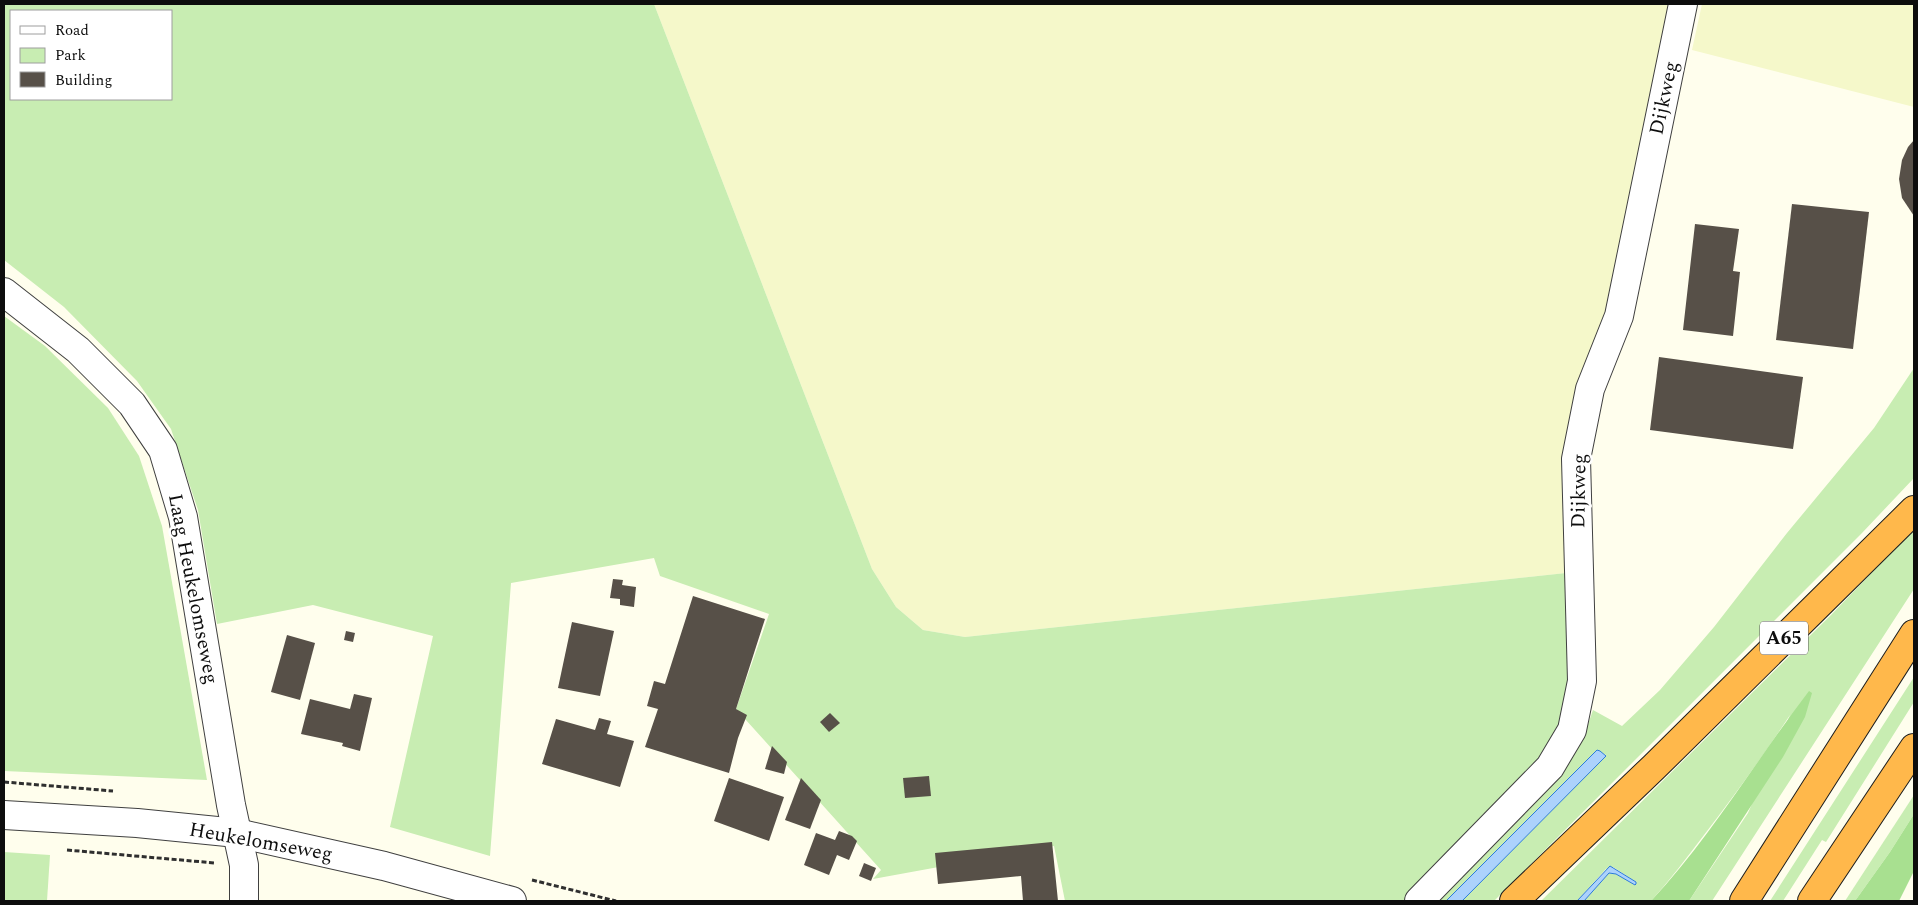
<svg xmlns="http://www.w3.org/2000/svg" width="1918" height="905" font-family="Spectral,serif">
<style>
.farmland{fill:#f5f8ca}
.green{fill:#c8edb2;fill-rule:evenodd}
.forest{fill:#a8e090}
.water{fill:#acd2fc;stroke:#2c7bda}
.building{fill:#575048}
.lines{fill:none;stroke-linecap:round;stroke-linejoin:round}
.minor-casing{stroke:#404040;stroke-width:30}
.tertiary-casing{stroke:#404040;stroke-width:30}
.motorway-casing{stroke:#1e1e1e;stroke-width:30}
.path{stroke:#2f2f2f;stroke-width:3;stroke-dasharray:5 2.5;stroke-linecap:butt}
.minor{stroke:#fff;stroke-width:28}
.tertiary{stroke:#fff;stroke-width:28}
.motorway{stroke:#ffb84b;stroke-width:28}
.labels{text-anchor:middle;dominant-baseline:central;stroke-width:5;stroke-linejoin:round;paint-order:stroke}
.shield{fill:#fff;stroke:#565656;stroke-width:1}
.shield-label{font-size:19px;font-weight:bold;fill:#0d0d0d}
.street-label{font-size:20px;fill:#0d0d0d;stroke:#fff}
</style>
<rect width="100%" height="100%" fill="#fffeed"/>
<!-- farmland -->
<g class="farmland">
<path d="M654,4H1681L1566,573L965,637L923,630L896,607L872,569Z"/>
<path d="M1702,4H1914V107L1692,50Z"/>
</g>
<!-- green -->
<g class="green">
<path d="M4,4H654L872,569L896,607L923,630L965,637L1566,573L1572,707L1546,752L1405,901H1065L1054,846L873,879L881,870L736,709L769,614L660,576L654,558L511,583L490,856L390,827L433,636L313,605L217,624L198,510L171,429L137,381L64,307L4,260ZM11,11H171V99H11Z"/>
<path d="M4,316L45,346L108,408L139,456L162,526L207,780L4,771Z"/>
<path d="M1914,368V478L1862,533L1494,901H1462L1606,755L1597,751L1446,901H1428L1570,759L1584,736L1593,710L1622,726L1660,690L1714,627L1787,533L1874,428Z"/>
<path d="M1914,529V589L1712,901H1689L1748,813L1790,715C1763,756 1734,796 1704,835C1687,857 1670,880 1651,901H1584L1609,873L1616,874L1635,885L1636,884V882L1613,867L1606,869L1577,901H1541L1831,615Z"/>
<path d="M1914,677V702L1826,842L1822,840L1783,901H1770Z"/>
<path d="M1914,795V814L1890,852L1855,901H1845Z"/>
<path d="M4,852L50,855L47,901H4Z"/>
</g>
<!-- forest -->
<g class="forest">
<path d="M1809,691L1812,693L1805,717L1783,757L1689,901H1651C1711,837 1756,760 1809,691Z"/>
<path d="M1914,814V871L1899,901H1855L1890,852Z"/>
</g>
<!-- water -->
<g class="water">
<path d="M1597,750L1600,751L1606,756L1462,901H1446Z"/>
<path d="M1610,866L1636,882V884L1635,885L1616,874L1609,873L1584,901H1577Z"/>
</g>
<!-- building -->
<g class="building">
<path d="M1914,140V216L1902,198L1899,179L1902,160L1908,147Z"/>
<path d="M1792,204L1869,212L1853,349L1776,340Z"/>
<path d="M1695,224L1739,229L1733,271L1740,272L1733,336L1683,330Z"/>
<path d="M1659,357L1803,377L1793,449L1650,430Z"/>
<path d="M613,579L623,580L622,585L636,587L634,607L620,605V599L610,598Z"/>
<path d="M693,596L765,619L736,709L747,715L738,738L729,773L645,747L658,709L647,706L654,681L665,684Z"/>
<path d="M572,622L614,631L600,696L558,688Z"/>
<path d="M346,631L355,633L353,642L344,640Z"/>
<path d="M287,635L315,643L300,700L271,692Z"/>
<path d="M354,694L372,698L360,751L342,746L343,743L301,734L310,699L350,709Z"/>
<path d="M830,713L840,723L829,732L820,722Z"/>
<path d="M599,718L611,721L607,734L634,741L620,787L542,764L556,719L595,730Z"/>
<path d="M772,746L787,762L784,774L765,769Z"/>
<path d="M929,776L931,796L905,798L903,778Z"/>
<path d="M729,778L784,797L769,841L714,821Z"/>
<path d="M801,778L821,800L810,829L785,820Z"/>
<path d="M839,831L852,836L857,841L849,860L837,855L829,875L804,865L816,833L835,840Z"/>
<path d="M1052,842L1058,901H1023L1021,876L938,884L935,853Z"/>
<path d="M864,863L876,868L871,881L859,876Z"/>
</g>
<g class="lines">
<!-- minor casing -->
<g class="minor-casing">
<g id="minor">
<path d="M4,292L78,350L132,404L163,450L183,517L231,805L244,865V901"/>
<path d="M1419,901L1550,767L1572,730L1582,681L1576,459L1590,389L1619,316L1683,4"/>
</g>
</g>
<!-- tertiary casing -->
<g class="tertiary-casing">
<path id="tertiary" d="M4,815L137,823L237,833L384,866L512,901"/>
</g>
<!-- motorway casing -->
<g class="motorway-casing">
<g id="motorway">
<path d="M1514,901L1654,767L1914,510"/>
<path d="M1744,901L1914,634"/>
<path d="M1812,901L1914,748"/>
</g>
</g>
<!-- path -->
<g class="path">
<path d="M4,782L113,791"/>
<path d="M67,850L215,863"/>
<path d="M532,880L616,901"/>
</g>
<!-- minor -->
<use href="#minor" class="minor"/>
<!-- tertiary -->
<use href="#tertiary" class="tertiary"/>
<!-- motorway -->
<use href="#motorway" class="motorway"/>
</g>
<g class="labels">
<!-- shield labels -->
<rect class="shield" x="1760" y="621.5" width="48" height="33" rx="4"/>
<g class="shield-label">
<text x="1784" y="638">A65</text>
</g>
<!-- street labels -->
<g class="street-label">
<text transform="translate(1664 98) rotate(-78)">Dijkweg</text>
<text transform="translate(1579 491) rotate(-89)">Dijkweg</text>
<text transform="translate(193 589) rotate(79)">Laag Heukelomseweg</text>
<text transform="translate(261 842) rotate(10)">Heukelomseweg</text>
</g>
</g>
<!-- border -->
<rect width="1918" height="905" fill="none" stroke="#0d0d0d" stroke-width="10"/>
<!-- legend -->
<rect x="10" y="10" width="162" height="90" fill="#ffffff" stroke="#9e9e9e"/>
<rect x="20" y="26" width="25" height="8" fill="#ffffff" stroke="#9e9e9e"/>
<text x="55" y="35" font-size="15" fill="#0d0d0d">Road</text>
<rect x="20" y="48" width="25" height="15" fill="#c8edb2" stroke="#9e9e9e"/>
<text x="55" y="60" font-size="15" fill="#0d0d0d">Park</text>
<rect x="20" y="72" width="25" height="15" fill="#575048" stroke="#9e9e9e"/>
<text x="55" y="85" font-size="15" fill="#0d0d0d">Building</text>
</svg>
